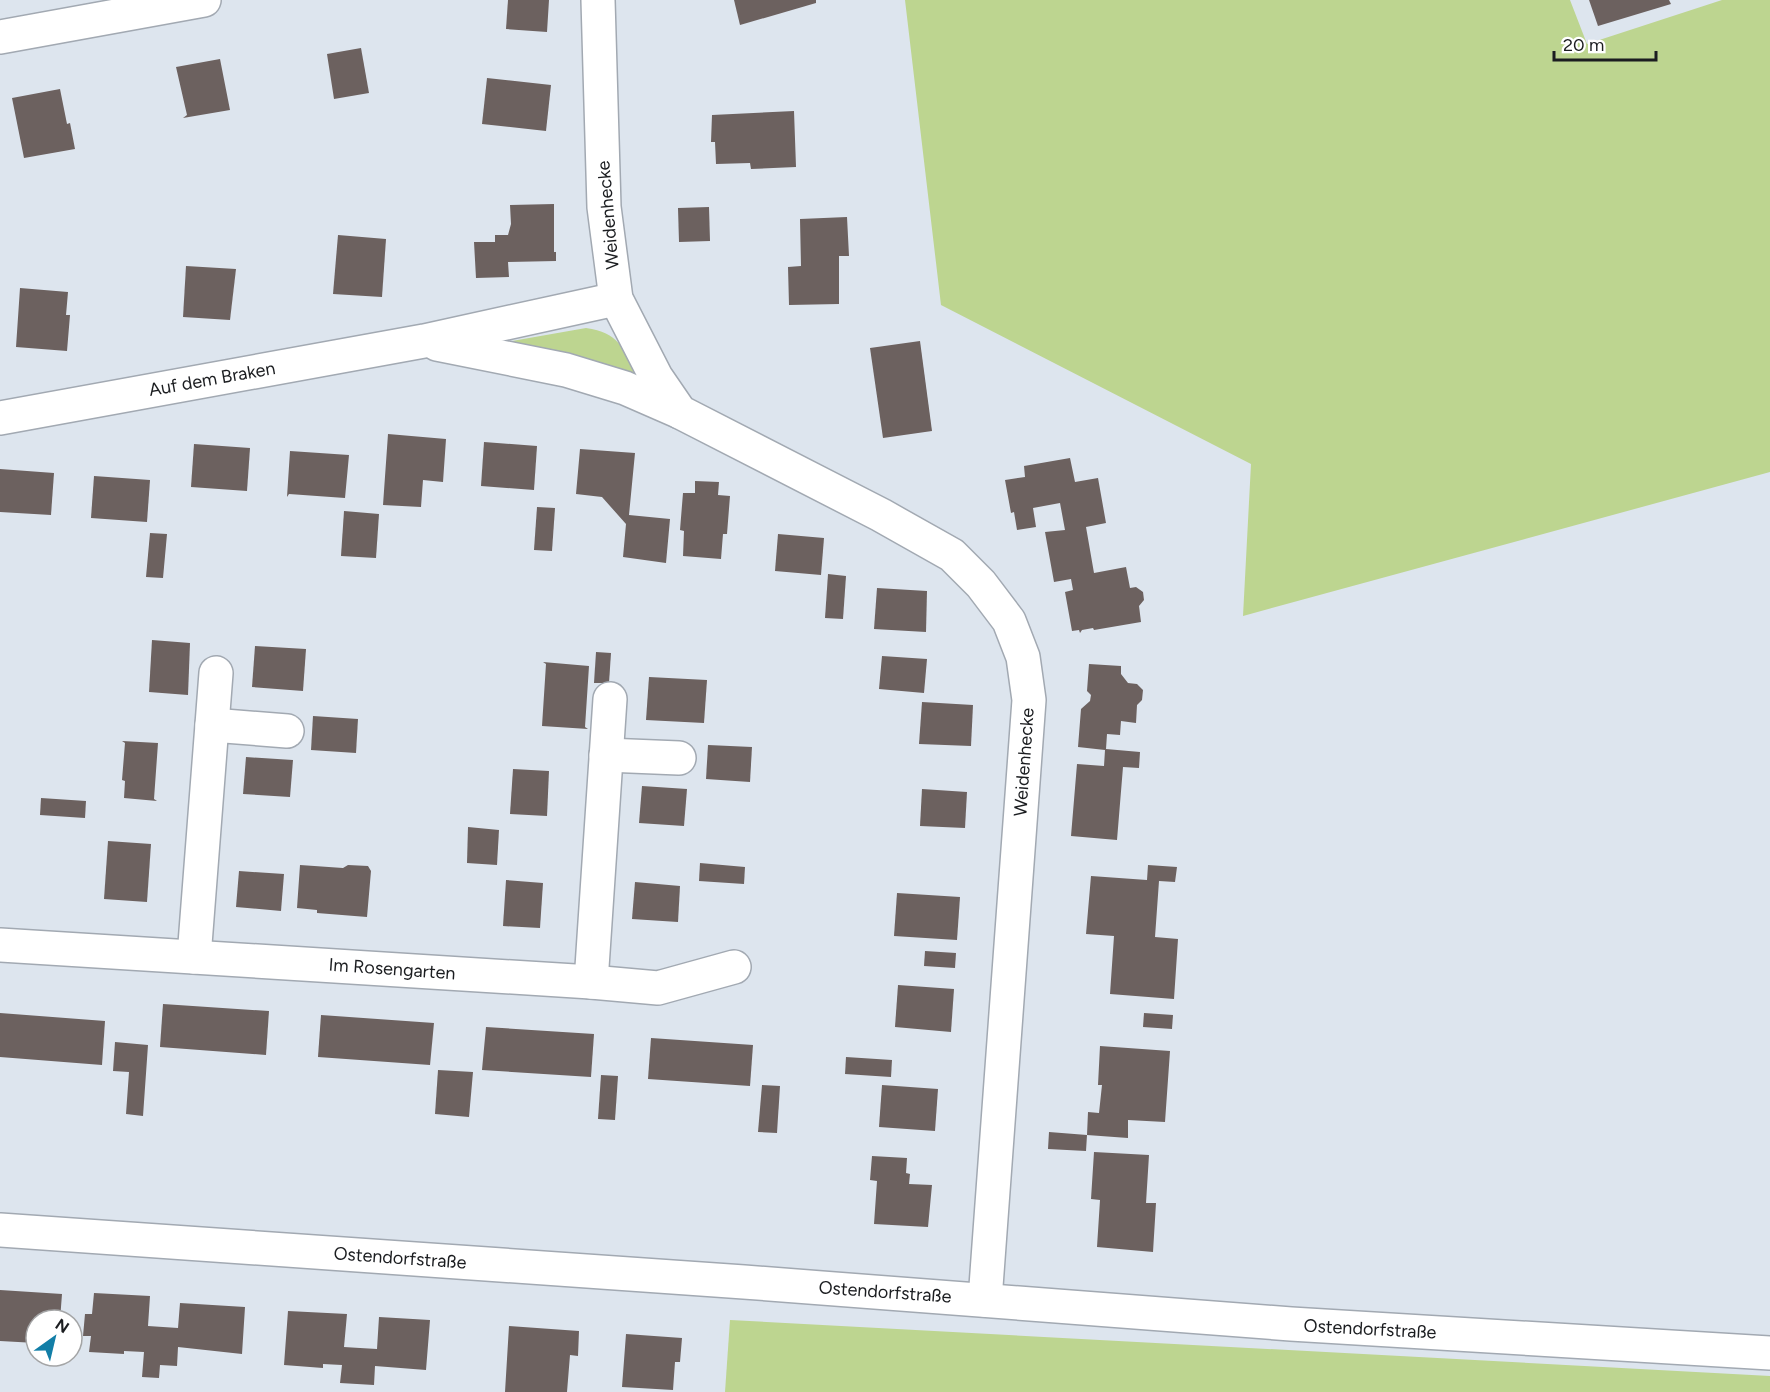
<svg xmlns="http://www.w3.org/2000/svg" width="1770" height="1392" font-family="Figtree,sans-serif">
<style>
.green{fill:#bdd590}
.building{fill:#6c615f}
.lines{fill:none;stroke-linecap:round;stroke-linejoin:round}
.minor-casing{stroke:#a2a9b2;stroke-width:36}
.minor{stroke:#fff;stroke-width:33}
.labels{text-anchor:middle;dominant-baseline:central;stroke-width:6;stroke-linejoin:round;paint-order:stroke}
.street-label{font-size:18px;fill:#1b1d20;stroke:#fff}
</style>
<rect width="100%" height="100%" fill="#dde5ee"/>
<!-- green -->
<g class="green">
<path d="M905,0H1570L1587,44L1722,0H1770V472L1243,616L1251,464L941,305Z"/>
<path d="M586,328C619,333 623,347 636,375L509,343L512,341Z"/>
<path d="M730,1320L1770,1376V1392H725Z"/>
</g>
<!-- building -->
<g class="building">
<path d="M508,0H549L547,32L506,29Z"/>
<path d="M734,0H816V3L740,25Z"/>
<path d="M1589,0H1669L1671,4L1598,26Z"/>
<path d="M361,48L369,93L334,99L327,54Z"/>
<path d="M220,59L230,110L183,118L187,115L176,67Z"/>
<path d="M487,78L551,85L546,131L482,124Z"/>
<path d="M60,89L67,124L70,123L75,149L24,158L12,98Z"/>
<path d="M794,111L796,167L751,169L750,163L716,164L715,142H711L712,115Z"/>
<path d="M554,204V252H556V261L508,262L509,277L476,278L474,242H495V235H508L511,224L510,205Z"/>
<path d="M709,207L710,241L679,242L678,208Z"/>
<path d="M847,217L849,256H839V304L789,305L788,267L801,266L800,219Z"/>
<path d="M338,235L386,239L382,297L333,294Z"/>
<path d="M186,266L236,269L230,320L183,317Z"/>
<path d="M20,288L68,292L66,315H70L67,351L16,347Z"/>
<path d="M920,341L932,431L883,438L870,348Z"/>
<path d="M388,434L446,439L443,482L423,480L421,507L383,505Z"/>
<path d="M484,442L537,446L534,490L481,486Z"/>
<path d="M194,444L250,448L247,491L191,487Z"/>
<path d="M580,449L635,453L629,515L670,519L666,563L623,557L626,524L602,497L576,494Z"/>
<path d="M290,451L349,455L345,498L289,494L287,497Z"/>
<path d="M1070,458L1075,482L1098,478L1106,523L1086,527L1094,573L1126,567L1130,588L1136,587L1143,592L1144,600L1139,606L1141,622L1094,630L1093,628L1082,630L1080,633L1079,630L1072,631L1065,592L1073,590L1071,579L1054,582L1045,532L1065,530L1060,503L1033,508L1036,527L1017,530L1014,512L1011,513L1005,480L1025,477L1024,466Z"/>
<path d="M0,469L54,473L51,515L0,512Z"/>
<path d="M94,476L150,480L147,522L91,518Z"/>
<path d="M695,481L719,482L718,495L730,496L727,534H723L721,559L683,556L684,531L680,530L683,493H695Z"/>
<path d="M537,507L555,508L552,551L534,550Z"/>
<path d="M344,511L379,514L376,558L341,556Z"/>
<path d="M150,533L167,534L163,578L146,577Z"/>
<path d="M778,534L824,538L821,575L775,571Z"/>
<path d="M828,574L846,576L843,619L825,618Z"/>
<path d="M877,588L927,591L926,632L874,629Z"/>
<path d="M152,640L190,643L188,695L149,692Z"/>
<path d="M255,646L306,649L303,691L252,687Z"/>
<path d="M596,652L611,653L609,683H594Z"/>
<path d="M882,656L927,659L924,693L879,689Z"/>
<path d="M543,662L589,666L585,727L588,729L542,726L546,664Z"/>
<path d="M1089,664L1121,666V674L1128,683L1137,684L1143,690L1142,700L1137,705L1136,723L1121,721L1120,735L1107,734L1106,749L1140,752L1139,768L1123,767L1117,840L1071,836L1077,764L1104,766L1105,750L1078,747L1081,709L1090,701L1091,695L1087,691Z"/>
<path d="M649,677L707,680L704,723L646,720Z"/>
<path d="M922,702L973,705L971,746L919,744Z"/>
<path d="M313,716L358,719L356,753L311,750Z"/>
<path d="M122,741L158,743L154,799L157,801L124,798L125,781L122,780L125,743Z"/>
<path d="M708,745L752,747L750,782L706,779Z"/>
<path d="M246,757L293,760L290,797L243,794Z"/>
<path d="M513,769L549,771L547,816L510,814Z"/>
<path d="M642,786L687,789L684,826L639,823Z"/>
<path d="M922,789L967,792L965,828L920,826Z"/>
<path d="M41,798L86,801L85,818L40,815Z"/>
<path d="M468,827L499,830L497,865L467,863Z"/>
<path d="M108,841L151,844L147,902L104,899Z"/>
<path d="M700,863L745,867L744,884L699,881Z"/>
<path d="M300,865L343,868L348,865L368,866L371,871L367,917L317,913V910L297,908Z"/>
<path d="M1148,865L1177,867L1175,882L1159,881L1155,937L1178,939L1174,999L1110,994L1114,936L1086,934L1091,876L1147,880Z"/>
<path d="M239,871L284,874L281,911L236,907Z"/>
<path d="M506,880L543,883L540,928L503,926Z"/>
<path d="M635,882L680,886L678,922L632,919Z"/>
<path d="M897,893L960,897L957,940L894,936Z"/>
<path d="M925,951L956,953L955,968L924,966Z"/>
<path d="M898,985L954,989L951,1032L895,1027Z"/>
<path d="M163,1004L269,1011L266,1055L160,1047Z"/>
<path d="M0,1013L105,1021L102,1065L0,1057Z"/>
<path d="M1144,1013L1173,1015L1172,1029L1143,1027Z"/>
<path d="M321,1015L434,1023L430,1065L318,1057Z"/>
<path d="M486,1027L594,1034L591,1077L482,1070Z"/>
<path d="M651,1038L753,1045L750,1086L648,1079Z"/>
<path d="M115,1042L148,1045L143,1116L126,1114L129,1072L113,1071Z"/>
<path d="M1100,1046L1170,1051L1165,1122L1128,1120V1138L1087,1135L1086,1151L1048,1149L1049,1132L1087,1135L1088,1112L1099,1113L1102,1085H1098Z"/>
<path d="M846,1057L892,1060L891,1077L845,1074Z"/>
<path d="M438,1070L473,1072L469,1117L435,1114Z"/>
<path d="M601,1075L618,1076L615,1120L598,1119Z"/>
<path d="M762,1085L780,1086L777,1133L758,1132Z"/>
<path d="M882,1085L938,1089L935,1131L879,1127Z"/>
<path d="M1094,1152L1149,1155L1146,1203H1156L1153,1252L1097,1247L1100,1200L1091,1199Z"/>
<path d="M872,1156L907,1158L906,1173L910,1174L909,1184L932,1185L928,1227L874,1224L877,1181L870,1180Z"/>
<path d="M0,1290L62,1294L60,1320H36V1343L0,1341Z"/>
<path d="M94,1293L150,1296L148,1326L178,1328L180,1303L245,1307L242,1354L178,1347L177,1366L160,1365L159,1378L142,1377L144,1352L124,1351V1354L89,1352L91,1336H83L85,1314H92Z"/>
<path d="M288,1311L347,1314L344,1347L360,1348L377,1349L379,1317L430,1320L426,1370L375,1366L374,1385L340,1383L342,1365L323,1364V1368L284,1365Z"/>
<path d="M509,1326L579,1331L578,1356L570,1355L567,1392H505Z"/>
<path d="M626,1334L682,1338L680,1362H675L673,1390L622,1387Z"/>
</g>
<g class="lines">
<!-- minor casing -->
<g class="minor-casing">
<g id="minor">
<path d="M598,0L604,207L616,299L656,377L680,412L881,515L952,555L981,584L1009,621L1023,657L1029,700L985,1300"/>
<path d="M0,37L204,0"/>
<path d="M437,344L566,370L625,388L680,412"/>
<path d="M0,418L424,341L616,299"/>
<path d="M212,725L287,731"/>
<path d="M606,755L679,758"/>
<path d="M0,945L591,982L658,988L734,967"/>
<path d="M194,957L216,673"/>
<path d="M591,982L610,699"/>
<path d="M0,1230L744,1282L1291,1324L1770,1353"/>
</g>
</g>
<!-- minor -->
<use href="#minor" class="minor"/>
</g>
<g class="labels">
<!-- street labels -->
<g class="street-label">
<text transform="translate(608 215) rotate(-95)">Weidenhecke</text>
<text transform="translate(212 379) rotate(-10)">Auf dem Braken</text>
<text transform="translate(1024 762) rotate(-86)">Weidenhecke</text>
<text transform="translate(392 969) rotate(4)">Im Rosengarten</text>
<text transform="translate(400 1258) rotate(4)">Ostendorfstraße</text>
<text transform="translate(885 1292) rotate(4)">Ostendorfstraße</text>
<text transform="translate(1370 1329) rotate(3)">Ostendorfstraße</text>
</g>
</g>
<!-- north arrow -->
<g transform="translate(54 1338) rotate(34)"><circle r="28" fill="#ffffff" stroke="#a4a5a6" stroke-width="1.5"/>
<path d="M0-4.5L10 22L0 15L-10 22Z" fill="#127ea7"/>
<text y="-9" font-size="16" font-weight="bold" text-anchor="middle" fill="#1b1d20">N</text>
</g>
<!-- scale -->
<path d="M1554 51v9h102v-9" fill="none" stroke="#1b1d20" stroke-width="3"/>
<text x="1563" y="51" font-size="18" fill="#1b1d20" stroke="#ffffff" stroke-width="4.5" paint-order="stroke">20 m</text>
</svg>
